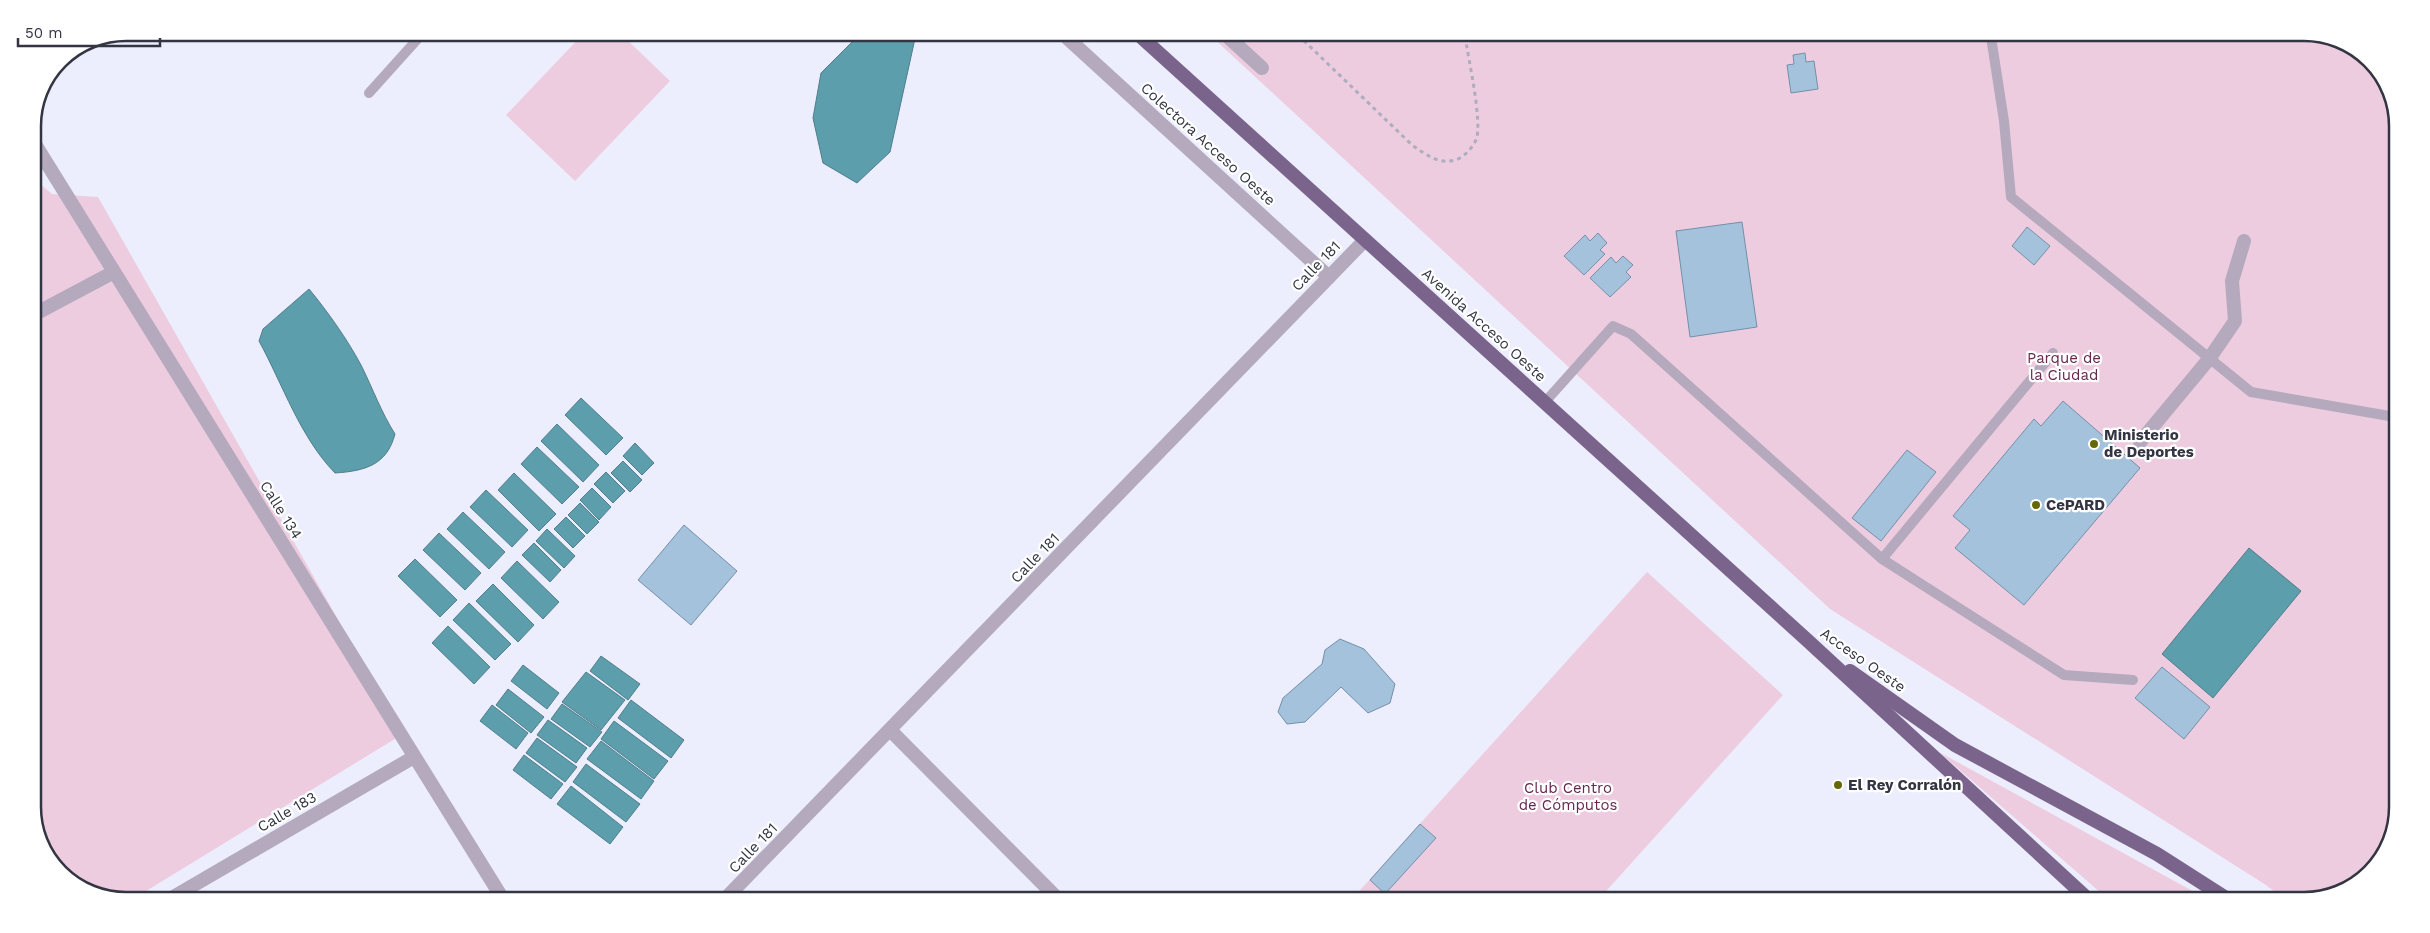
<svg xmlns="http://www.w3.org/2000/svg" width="2430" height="933" font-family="'Work Sans',sans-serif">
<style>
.green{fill:#eeccdf}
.water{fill:#5c9eab;stroke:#507e8c}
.building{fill:#a4c2dc;stroke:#7390a8}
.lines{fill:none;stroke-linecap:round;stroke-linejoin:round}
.path{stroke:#acaebd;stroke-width:3;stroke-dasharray:4 4;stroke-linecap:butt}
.service{stroke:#b5a9be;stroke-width:10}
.pedestrian{stroke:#b5a9be;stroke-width:14}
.minor{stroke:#b5a9be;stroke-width:14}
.trunk{stroke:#7b648b;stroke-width:14}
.poi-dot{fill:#646806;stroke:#fff;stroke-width:2}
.labels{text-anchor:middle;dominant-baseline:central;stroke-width:4.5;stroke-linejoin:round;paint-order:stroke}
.street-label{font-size:15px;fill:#333543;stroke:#fff}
.park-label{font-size:15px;fill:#65284e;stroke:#fff}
.poi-label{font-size:15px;font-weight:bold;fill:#333543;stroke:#fff;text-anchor:start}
.rim{fill:none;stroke:#333543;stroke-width:2.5}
</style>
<rect width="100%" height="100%" fill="#eceefd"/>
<!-- green -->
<g class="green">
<path d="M583,34H621L670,81L575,181L506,115Z"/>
<path d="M1210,35L2334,38L2378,69L2397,120L2392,837L2356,885L2304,900H2285L2266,885L1830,609Z"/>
<path d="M33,178L52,194L98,197L403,734L138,896L96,895L52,864L33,813Z"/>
<path d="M1647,572L1783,695L1599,899L1353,898Z"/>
<path d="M1939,752L2209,900H2109Z"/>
</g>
<!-- water -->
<g class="water">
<path d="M860,34H916L890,152L857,183L823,163L813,118L821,73Z"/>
<path d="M309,289C328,312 347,339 361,365C373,389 381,412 395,434C387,465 365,471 335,473C300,437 283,385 259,341L263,329Z"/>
<path d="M581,398L623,438L606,455L565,415Z"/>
<path d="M557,424L599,465L583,482L541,441Z"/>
<path d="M635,443L654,463L642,475L623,456Z"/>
<path d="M537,447L579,487L562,504L521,464Z"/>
<path d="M623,461L642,480L630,492L611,473Z"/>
<path d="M606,472L625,491L613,503L594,484Z"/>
<path d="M514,473L556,514L539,531L498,490Z"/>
<path d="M592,488L611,507L599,520L580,500Z"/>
<path d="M486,490L528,530L512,547L470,507Z"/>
<path d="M580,503L599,522L587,534L568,515Z"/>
<path d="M463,512L505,552L489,569L447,529Z"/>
<path d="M566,517L585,536L573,548L554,529Z"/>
<path d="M547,529L575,556L564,568L536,541Z"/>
<path d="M439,533L481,573L465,590L423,550Z"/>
<path d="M534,543L561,570L550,582L522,555Z"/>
<path d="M2249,548L2301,591L2213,698L2162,654Z"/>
<path d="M415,559L457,600L440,617L398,576Z"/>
<path d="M517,561L559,602L543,619L501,578Z"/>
<path d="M493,584L534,625L518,642L476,601Z"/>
<path d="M469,603L511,644L495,660L453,620Z"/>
<path d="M448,626L490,667L474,684L432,643Z"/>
<path d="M601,656L640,684L628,700L590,671Z"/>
<path d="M523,665L559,693L547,709L511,681Z"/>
<path d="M586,672L625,700L601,730L562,702Z"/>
<path d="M508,689L544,717L531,733L496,705Z"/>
<path d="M631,700L684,740L671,758L618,718Z"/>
<path d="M562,704L602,732L590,747L551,719Z"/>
<path d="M492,705L528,733L516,749L480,721Z"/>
<path d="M548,720L587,748L576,763L537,735Z"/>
<path d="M614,721L668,761L654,779L601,739Z"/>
<path d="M537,738L577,767L565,782L526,753Z"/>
<path d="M601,741L654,781L641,799L587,759Z"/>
<path d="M524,755L563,784L551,799L513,770Z"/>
<path d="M586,764L640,804L626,822L573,782Z"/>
<path d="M571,786L623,827L610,844L557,804Z"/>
</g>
<!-- building -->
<g class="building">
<path d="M1805,53L1806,62L1814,61L1818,89L1791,93L1787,65L1794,64L1793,55Z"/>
<path d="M1742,222L1757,327L1690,337L1676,231Z"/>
<path d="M2027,227L2050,246L2034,265L2012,246Z"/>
<path d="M1598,233L1607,243L1600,250L1605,254L1584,275L1564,256L1585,235L1590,241Z"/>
<path d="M1623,256L1633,265L1626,272L1631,277L1610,297L1590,278L1611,257L1616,263Z"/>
<path d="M2063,401L2140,468L2024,605L1955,548L1970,530L1953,516L2034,419L2041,426Z"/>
<path d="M1907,450L1936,472L1881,541L1852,518Z"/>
<path d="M684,525L737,571L691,625L638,580Z"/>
<path d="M1340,639L1364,649L1395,684L1390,703L1368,713L1341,687L1305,722L1287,724L1278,712L1283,698L1322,664L1325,650Z"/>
<path d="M2162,667L2210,707L2184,739L2135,698Z"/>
<path d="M1420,824L1436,838L1385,894L1370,880Z"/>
</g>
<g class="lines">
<!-- path -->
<path class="path" d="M1298,35L1412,145C1427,155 1440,166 1458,159C1466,155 1472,148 1476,140C1483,123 1468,57 1465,36"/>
<!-- service -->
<g class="service">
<path d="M1991,37L2004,121L2011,197L2251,392L2395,417"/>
<path d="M369,93L423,33"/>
<path d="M1545,402L1613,326L1631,334L1882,559L2064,675L2133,680"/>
<path d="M1882,559L2053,353"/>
</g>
<!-- pedestrian -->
<path class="pedestrian" d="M2140,442L2209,359L2235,321L2232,281L2244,241"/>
<!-- minor -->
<g class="minor">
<path d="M1064,35L1329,277"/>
<path d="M1226,35L1262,68"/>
<path d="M33,141L501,896"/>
<path d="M33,315L114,272"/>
<path d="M891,731L1057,898"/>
<path d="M175,896L414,757"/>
<path d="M727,897L1365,240"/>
</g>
<!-- trunk -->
<g class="trunk">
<path d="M1139,35L1807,640L2089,900"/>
<path d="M1850,671L1955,745L2157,854L2229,900"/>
</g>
</g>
<!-- markers -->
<g class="poi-dot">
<circle cx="2094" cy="444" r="5"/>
<circle cx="2036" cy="505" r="5"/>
<circle cx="1838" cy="785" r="5"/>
</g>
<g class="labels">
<!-- street labels -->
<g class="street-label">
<text transform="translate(1208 144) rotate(42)">Colectora Acceso Oeste</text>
<text transform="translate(1316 266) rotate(-46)">Calle 181</text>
<text transform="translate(1484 325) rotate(42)">Avenida Acceso Oeste</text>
<text transform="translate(281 510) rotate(58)">Calle 134</text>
<text transform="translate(1035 558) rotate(-46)">Calle 181</text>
<text transform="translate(1863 660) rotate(35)">Acceso Oeste</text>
<text transform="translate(287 812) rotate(-30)">Calle 183</text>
<text transform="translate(753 848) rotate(-46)">Calle 181</text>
</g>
<!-- park labels -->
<g class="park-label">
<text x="2064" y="358">Parque de<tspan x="2064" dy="17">la Ciudad</tspan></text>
<text x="1568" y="788">Club Centro<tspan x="1568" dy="17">de Cómputos</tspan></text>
</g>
<!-- poi labels -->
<g class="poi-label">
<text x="2104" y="435">Ministerio<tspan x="2104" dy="17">de Deportes</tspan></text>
<text x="2046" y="505">CePARD</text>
<text x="1848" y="785">El Rey Corralón</text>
</g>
</g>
<!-- crop -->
<path d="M0 0H2430V933H0ZM126 41H2304A85 85 0 0 1 2389 126V807A85 85 0 0 1 2304 892H126A85 85 0 0 1 41 807V126A85 85 0 0 1 126 41Z" fill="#fff" fill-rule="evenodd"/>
<path class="rim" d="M126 41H2304A85 85 0 0 1 2389 126V807A85 85 0 0 1 2304 892H126A85 85 0 0 1 41 807V126A85 85 0 0 1 126 41Z"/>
<!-- scale -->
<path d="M18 38v8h142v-8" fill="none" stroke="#333543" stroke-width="2.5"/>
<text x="25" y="38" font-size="15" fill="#333543" stroke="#ffffff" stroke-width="4" paint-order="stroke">50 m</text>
</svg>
